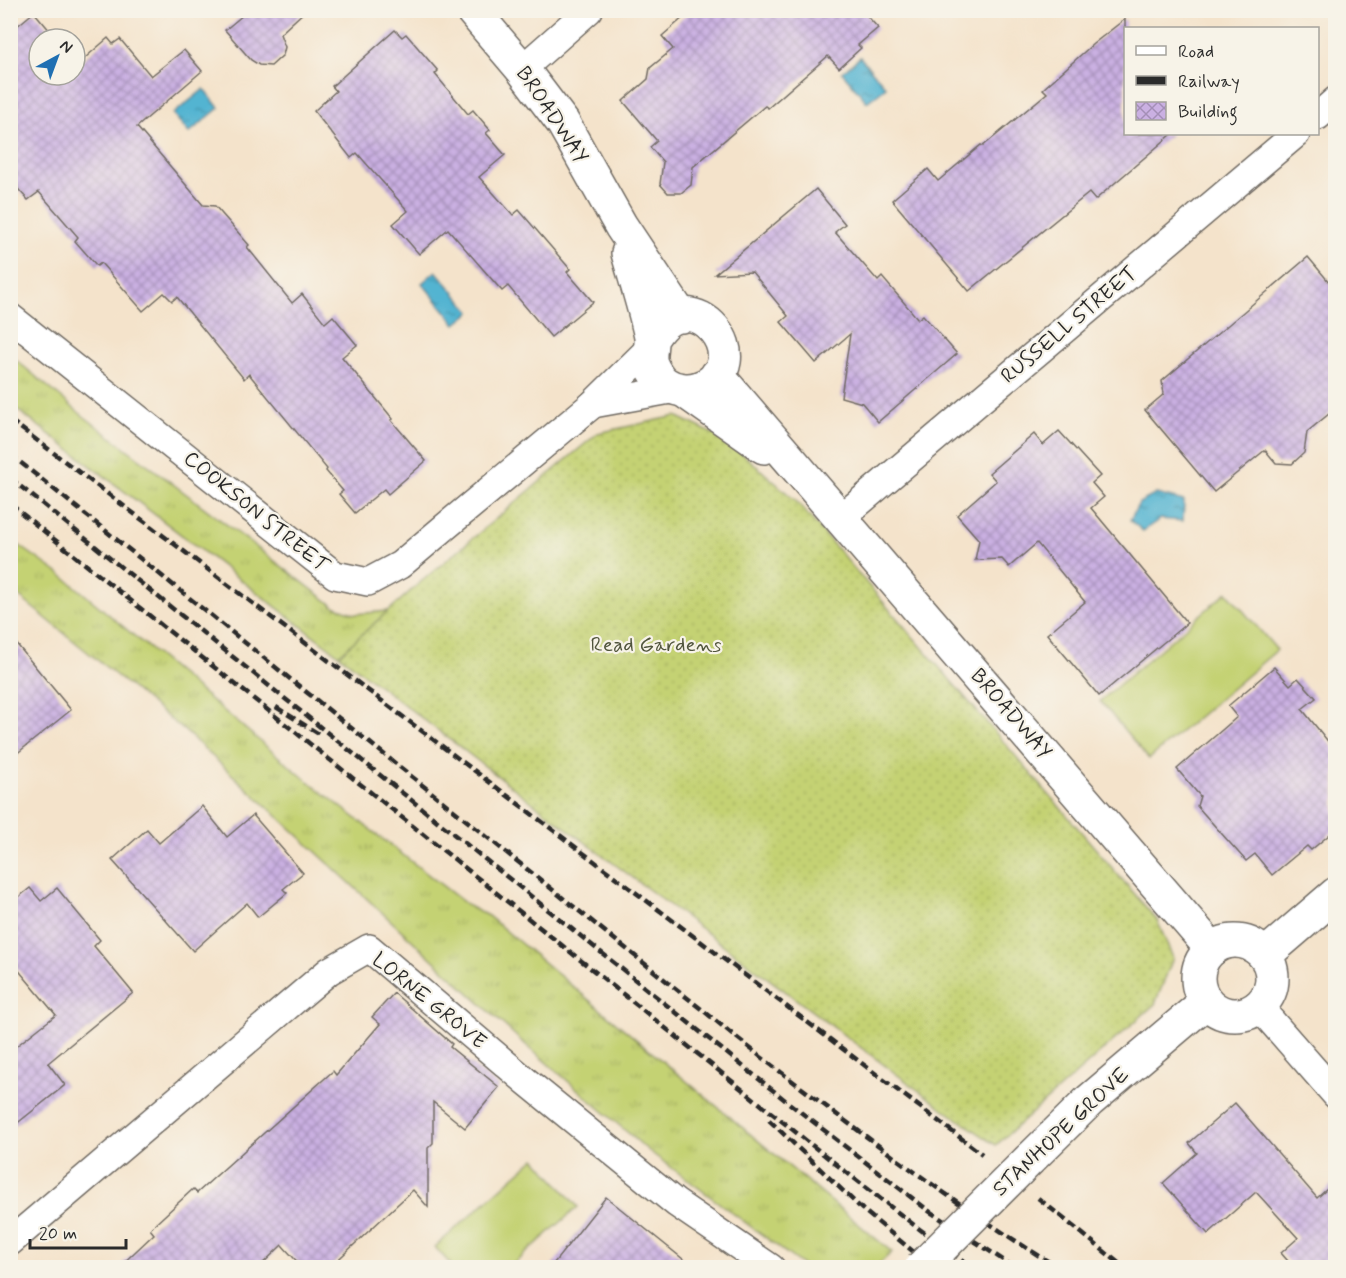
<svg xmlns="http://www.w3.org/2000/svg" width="1346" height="1278" font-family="Mynerve,sans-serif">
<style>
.grass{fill:url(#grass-tufts);stroke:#787e4f;stroke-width:1.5}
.garden{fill:url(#garden-dots);stroke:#787e4f;stroke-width:1.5}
.pitch{fill:#c4d273;stroke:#787e4f;stroke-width:1.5}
.water{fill:url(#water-ripples);stroke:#3e707e;stroke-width:1.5}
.building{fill:url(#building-cross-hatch)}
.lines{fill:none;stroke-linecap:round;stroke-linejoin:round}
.minor-casing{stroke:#716b63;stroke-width:30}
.tertiary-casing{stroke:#716b63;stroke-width:36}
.primary-casing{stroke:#716b63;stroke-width:36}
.minor{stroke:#fff;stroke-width:27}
.tertiary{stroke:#fff;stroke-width:33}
.primary{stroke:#fff;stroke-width:33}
.rail{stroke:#2b2b2b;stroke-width:4.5;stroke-dasharray:9 4.5;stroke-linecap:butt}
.primary-bridge-casing{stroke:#716b63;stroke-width:36;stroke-linecap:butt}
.primary-bridge{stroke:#fff;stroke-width:33}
.labels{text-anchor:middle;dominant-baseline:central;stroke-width:4.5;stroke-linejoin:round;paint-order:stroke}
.street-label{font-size:21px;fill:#2b2b2b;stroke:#f7f3e8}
.park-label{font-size:21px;fill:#51553d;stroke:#f7f3e8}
</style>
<defs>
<pattern id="grass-tufts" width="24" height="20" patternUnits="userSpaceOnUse" patternTransform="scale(1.5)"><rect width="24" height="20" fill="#c4d273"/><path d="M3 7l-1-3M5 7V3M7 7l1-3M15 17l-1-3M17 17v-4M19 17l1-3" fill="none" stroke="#a9b464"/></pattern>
<pattern id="garden-dots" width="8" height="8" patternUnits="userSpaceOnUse" patternTransform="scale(1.5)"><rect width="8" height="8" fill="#c4d273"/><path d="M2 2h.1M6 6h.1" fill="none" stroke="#a9b464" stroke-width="1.8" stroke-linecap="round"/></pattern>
<pattern id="water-ripples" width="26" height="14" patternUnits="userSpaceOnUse" patternTransform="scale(1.5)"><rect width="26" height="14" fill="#52b4d1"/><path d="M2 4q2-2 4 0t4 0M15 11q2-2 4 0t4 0" fill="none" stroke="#4493aa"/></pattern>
<pattern id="building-cross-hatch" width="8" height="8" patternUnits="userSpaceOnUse" patternTransform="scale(1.5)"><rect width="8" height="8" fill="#cab0e2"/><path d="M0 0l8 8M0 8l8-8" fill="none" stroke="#a48fb7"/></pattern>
</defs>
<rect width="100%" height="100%" fill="#f7f3e8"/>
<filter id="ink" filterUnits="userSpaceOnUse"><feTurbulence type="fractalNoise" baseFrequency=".0167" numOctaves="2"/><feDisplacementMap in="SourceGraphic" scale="12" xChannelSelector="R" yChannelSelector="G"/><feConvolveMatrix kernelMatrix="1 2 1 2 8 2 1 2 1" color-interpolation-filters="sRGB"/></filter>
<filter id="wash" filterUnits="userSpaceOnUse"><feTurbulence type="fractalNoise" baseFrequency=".008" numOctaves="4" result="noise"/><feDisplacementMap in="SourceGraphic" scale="24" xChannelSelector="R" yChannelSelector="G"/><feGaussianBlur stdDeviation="1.35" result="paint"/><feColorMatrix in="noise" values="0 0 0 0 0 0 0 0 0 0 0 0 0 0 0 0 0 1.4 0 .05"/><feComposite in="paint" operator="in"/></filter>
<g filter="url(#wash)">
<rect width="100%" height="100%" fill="#f4e3cb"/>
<!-- grass -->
<g class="grass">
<path d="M10,355L82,415L334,606L355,614L388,611L339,655L11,405Z"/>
<path d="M10,539L64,577L304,778L470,907L488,916L892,1252L876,1267H805L649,1151L518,1038L186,732L11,590Z"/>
</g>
<!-- garden -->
<path class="garden" d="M676,416L728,441L796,501L1157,920L1173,958L1155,1004L996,1145L946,1111L566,828L339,655L423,580L598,433Z"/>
<!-- pitch -->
<g class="pitch">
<path d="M1227,592L1277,650L1149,759L1100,701Z"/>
<path d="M535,1158L578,1207L510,1267H453L435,1247Z"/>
</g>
<!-- water -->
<g class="water">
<path d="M860,57L886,87L867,102L842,72Z"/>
<path d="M204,89L219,108L189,133L173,114Z"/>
<path d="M436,271L471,312L456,324L422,283Z"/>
<path d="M1156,494L1184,501L1183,521L1160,519L1143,531L1130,520L1139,503Z"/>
</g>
<g id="blocks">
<!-- building -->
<g class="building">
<path d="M249,10H306L280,34L285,47L283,55L271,66L259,65L251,60L225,30Z"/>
<path d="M692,10H862L878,28L858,45L861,48L839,68L828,56L768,108L765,106L693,167L691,185L681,193H668L660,184L663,162L650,147L657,141L623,101L648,79L650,68L673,49L662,36Z"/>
<path d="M34,12L57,39H39V75H75V60L78,64L108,38L113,44L120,39L151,76L184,50L202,71L137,127L203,205L215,206L249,245L247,247L292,303L302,294L325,323L333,316L357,345L342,357L393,419L391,420L426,461L388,494L384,489L355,513L339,494L343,491L326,471L327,469L249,374L244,379L177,297L172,301L164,293L143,311L101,263L97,266L75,241L78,237L39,192L28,200L10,180V32Z"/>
<path d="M1125,19V134H1172L1095,200L1089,193L969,291L892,200L928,169L938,181L981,145L983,146L1047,93L1043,89L1093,44Z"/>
<path d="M395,30L402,37L406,34L438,71L435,74L468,114L473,110L490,130L486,133L505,155L479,177L513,215L519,210L570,269L567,272L593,302L551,337L508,286L502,291L448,229L419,254L393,224L408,211L357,153L351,158L314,111L336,91L332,86Z"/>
<path d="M816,189L845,224L835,232L878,281L882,277L918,319L923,315L957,354L878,422L862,403L841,397L850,334L816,363L781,322L788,316L752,272L715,274Z"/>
<path d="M1308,257L1335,289V409L1307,432L1304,453L1292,464L1276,463L1265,450L1214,492L1145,410L1164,394L1162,381Z"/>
<path d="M1059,431L1100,476L1092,483L1104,497L1091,508L1187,623L1099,696L1047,634L1085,602L1037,543L1009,567L1002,559L975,560L979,540L957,515L996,481L989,473L1034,434L1043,445Z"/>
<path d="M10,636L71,710L10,759Z"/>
<path d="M1274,667L1290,685L1298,678L1316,698L1302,709L1335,750V830L1311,850L1307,846L1272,875L1255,854L1246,861L1197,806L1200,796L1177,769L1237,717L1228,706Z"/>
<path d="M202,806L227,837L253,815L303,873L283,889L287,893L258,917L247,903L193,951L112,860L147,829L159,843Z"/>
<path d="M30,888L41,901L57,888L100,940L94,946L133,993L48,1063L65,1085L10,1129V1051L56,1015L10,960V904Z"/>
<path d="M394,993L452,1044L450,1047L499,1087L465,1128L433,1102V1143L428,1148V1207L413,1190L329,1268H303L282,1245L258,1268H118L154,1234L150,1229L193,1189L197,1193L333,1071L336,1075L380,1024L372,1017Z"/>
<path d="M1235,1103L1317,1198L1335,1182V1268H1294L1281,1253L1298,1238L1256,1192L1208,1234L1163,1183L1197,1153L1189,1143Z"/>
<path d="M606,1197L694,1268H550Z"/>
</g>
</g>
</g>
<g filter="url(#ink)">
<use href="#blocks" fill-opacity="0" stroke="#716b63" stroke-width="1.5"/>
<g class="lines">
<!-- minor casing -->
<g class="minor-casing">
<g id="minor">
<path d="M522,69L589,10"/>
<path d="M1318,116L1336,100"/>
<path d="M10,317L335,575L368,582L400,565L445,527L593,404L650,348"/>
<path d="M593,404L676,389"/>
<path d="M842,517L1296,134"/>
<path d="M1259,1007L1336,1095"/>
<path d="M10,1242L329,971L369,948L527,1082L676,1203L771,1268"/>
</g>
</g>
<!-- tertiary casing -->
<g class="tertiary-casing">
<g id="tertiary">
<path d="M472,10L522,69L563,123L621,226L681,316"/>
<path d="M628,253C636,281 645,309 651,337C652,346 648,355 651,364C654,371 658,378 664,383C674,390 688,392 699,388C763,366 691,269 651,340"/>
<path d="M717,375L1212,949"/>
<path d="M683,390L764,447"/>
</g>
</g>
<!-- primary casing -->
<g class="primary-casing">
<g id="primary">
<circle cx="1235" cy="978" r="37"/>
<path d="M1265,955L1336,894"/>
<path d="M1030,1159L1089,1101L1206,1002"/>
</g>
</g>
<!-- minor -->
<use href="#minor" class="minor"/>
<!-- tertiary -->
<use href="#tertiary" class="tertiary"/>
<!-- primary -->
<use href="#primary" class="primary"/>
<!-- rail -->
<g class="rail">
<path d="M10,420L982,1154"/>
<path d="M10,454L761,1057C858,1131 955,1205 1059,1268"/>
<path d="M10,478L785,1100L929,1211L1015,1268"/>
<path d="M10,504L818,1150L914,1225L972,1268"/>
<path d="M276,707L319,734"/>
<path d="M769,1120L862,1209L933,1268"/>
<path d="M1038,1198L1125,1268"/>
</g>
<!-- primary-bridge casing -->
<g class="primary-bridge-casing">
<path id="primary-bridge" d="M921,1268L1030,1159"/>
</g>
<!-- primary-bridge -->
<use href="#primary-bridge" class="primary-bridge"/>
</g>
</g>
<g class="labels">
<!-- street labels -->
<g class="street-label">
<text transform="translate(552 115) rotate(56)">BROADWAY</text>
<text transform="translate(1069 325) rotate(-40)">RUSSELL STREET</text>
<text transform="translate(256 512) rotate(39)">COOKSON STREET</text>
<text transform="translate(1011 714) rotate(49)">BROADWAY</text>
<text transform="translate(429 1001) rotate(39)">LORNE GROVE</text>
<text transform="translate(1061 1132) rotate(-43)">STANHOPE GROVE</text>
</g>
<!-- park labels -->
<g class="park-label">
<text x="656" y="645">Read Gardens</text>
</g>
</g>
<!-- margin -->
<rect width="1346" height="1278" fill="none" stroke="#f7f3e8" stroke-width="36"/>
<!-- legend -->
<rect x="1124" y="27" width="195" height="108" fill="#f7f3e8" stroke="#a5a39c" stroke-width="1.5"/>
<rect x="1136" y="46" width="30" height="9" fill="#ffffff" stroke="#a5a39c" stroke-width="1.5"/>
<text x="1178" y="57" font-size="18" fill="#2b2b2b">Road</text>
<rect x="1136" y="76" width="30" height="9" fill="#2b2b2b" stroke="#a5a39c" stroke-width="1.5"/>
<text x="1178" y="87" font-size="18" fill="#2b2b2b">Railway</text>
<rect x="1136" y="102" width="30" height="18" fill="url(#building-cross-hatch)" stroke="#a5a39c" stroke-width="1.5"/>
<text x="1178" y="117" font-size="18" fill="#2b2b2b">Building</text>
<!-- north arrow -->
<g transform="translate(57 57) rotate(41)"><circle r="28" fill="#f7f3e8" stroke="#a5a39c" stroke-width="1.5"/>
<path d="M0-4.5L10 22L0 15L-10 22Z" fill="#1f6fb2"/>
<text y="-9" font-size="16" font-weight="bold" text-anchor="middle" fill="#2b2b2b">N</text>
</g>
<!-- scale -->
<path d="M30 1239v9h96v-9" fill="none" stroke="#2b2b2b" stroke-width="3"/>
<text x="39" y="1239" font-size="18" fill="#2b2b2b" stroke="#f7f3e8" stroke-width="4.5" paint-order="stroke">20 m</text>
</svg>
